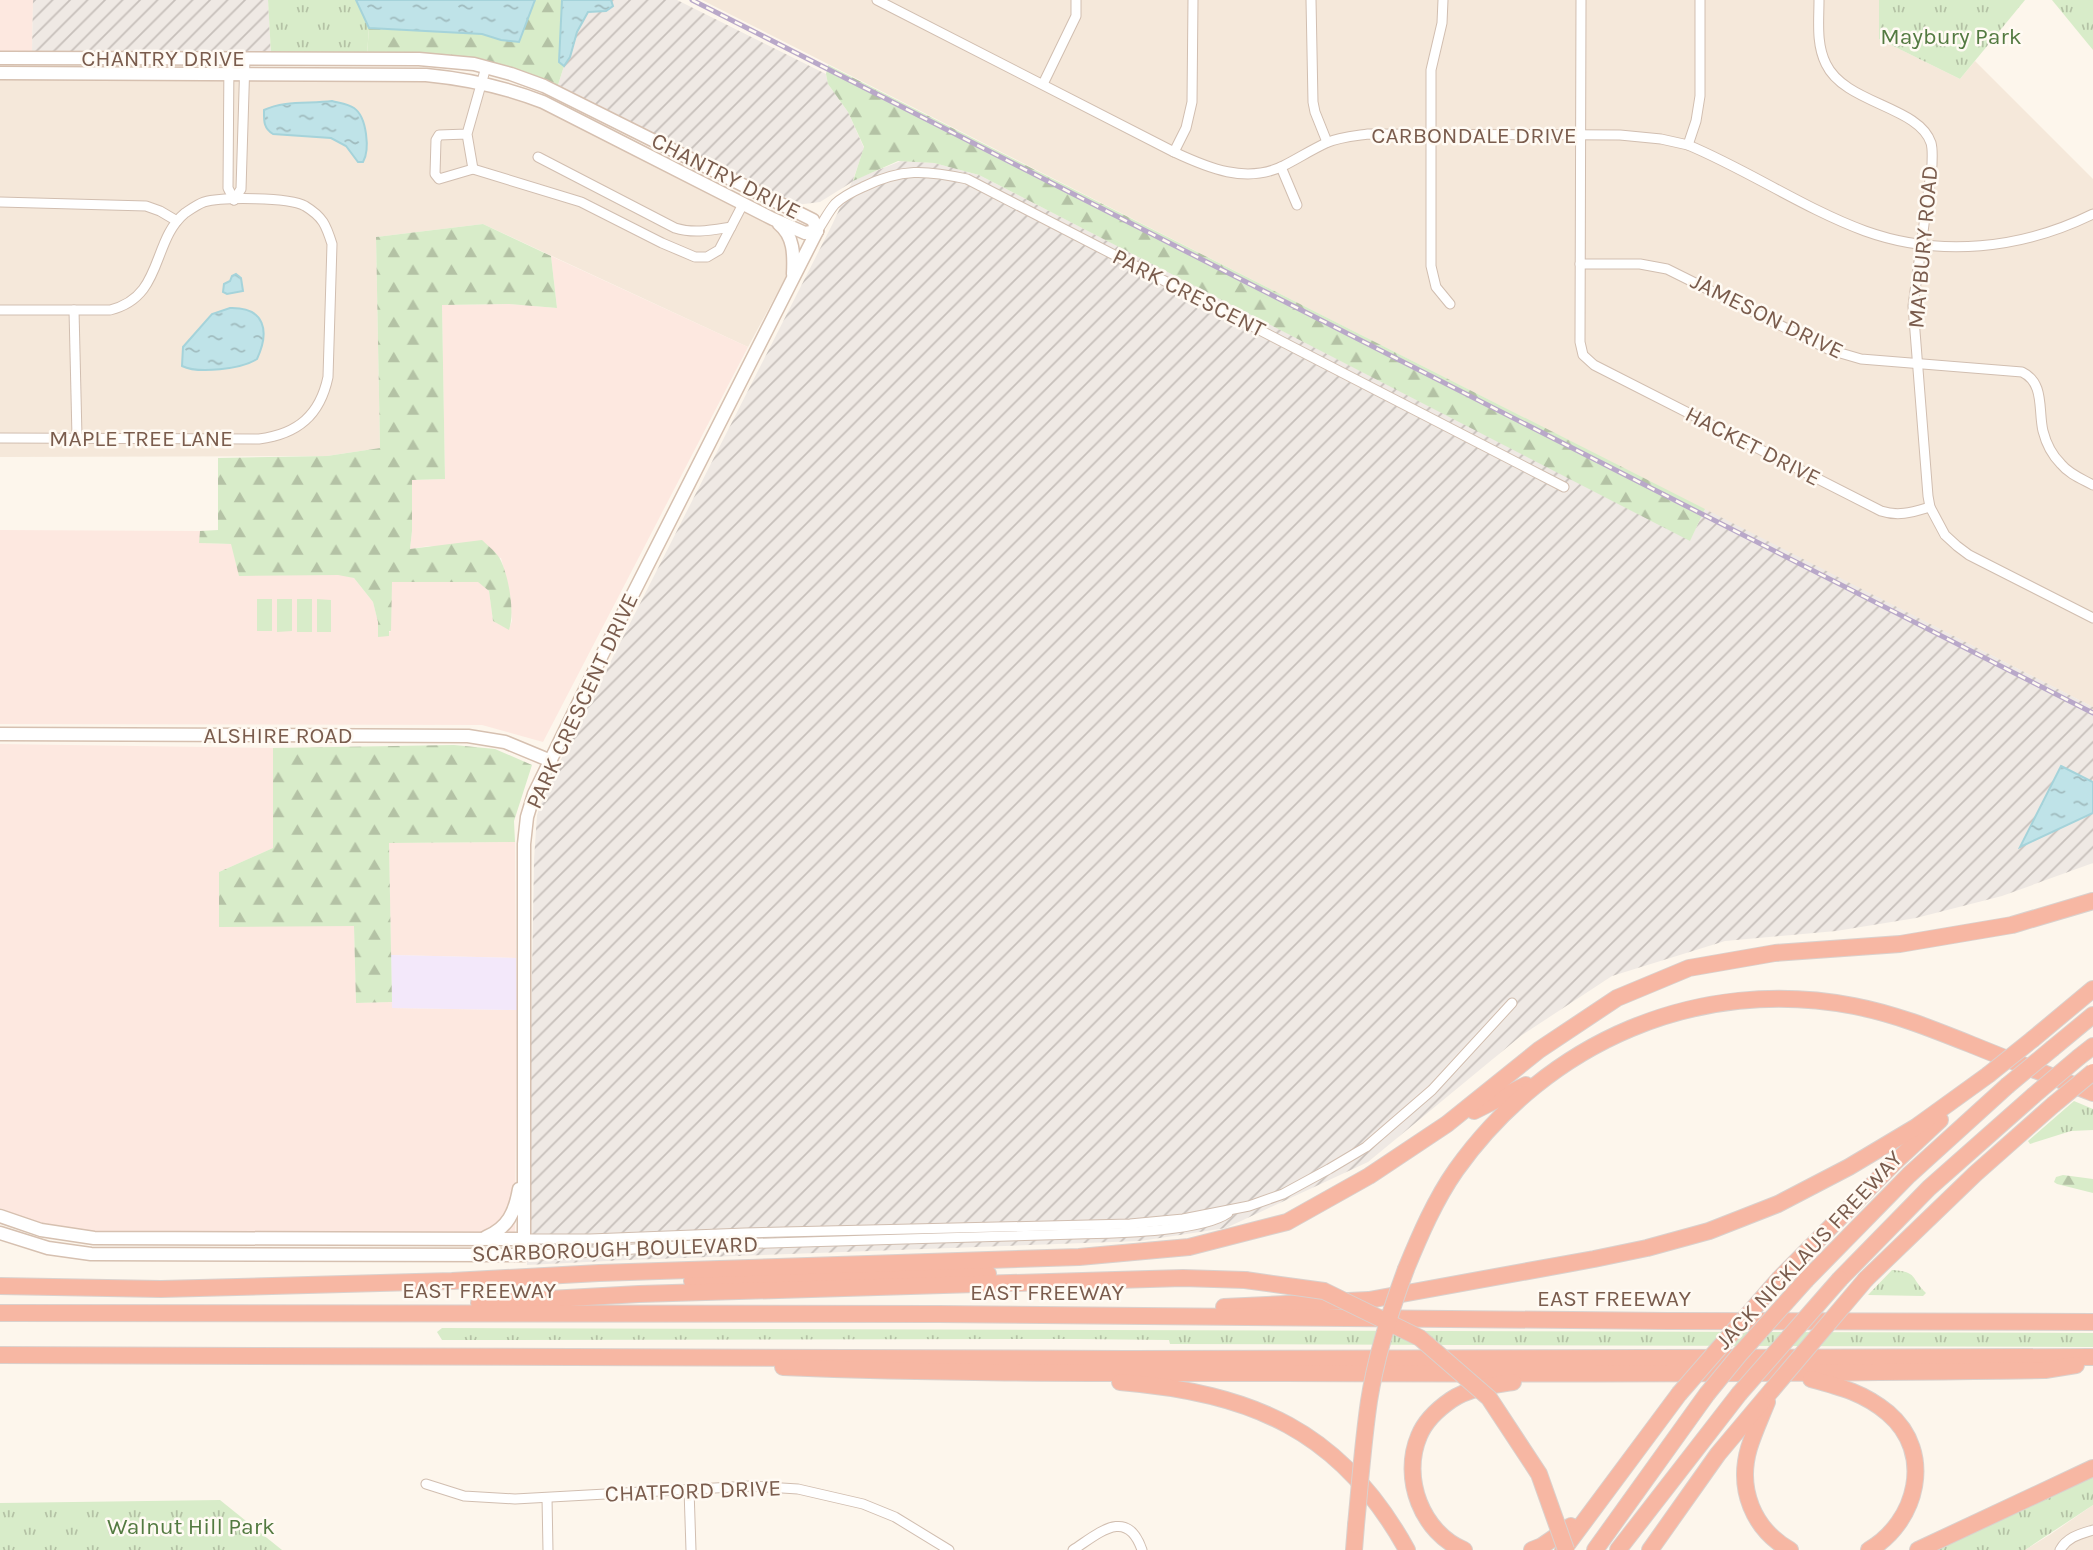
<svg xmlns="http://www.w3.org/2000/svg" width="2093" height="1550" font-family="Karla,sans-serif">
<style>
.residential{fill:#f5e8da}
.commercial{fill:#fde8e0}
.industrial{fill:url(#industrial-furrows)}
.education{fill:#f3e8fa}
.grass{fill:url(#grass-tufts)}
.forest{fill:url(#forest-firs)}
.pitch{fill:#d8ecc9}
.water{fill:url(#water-ripples);stroke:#a5d3da;stroke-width:2}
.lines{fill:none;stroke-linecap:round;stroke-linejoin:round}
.street-casing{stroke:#d1beb0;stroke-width:11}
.secondary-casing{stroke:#d6c0b0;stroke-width:15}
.highway-casing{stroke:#dad1cd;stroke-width:18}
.street{stroke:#fff;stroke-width:9}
.secondary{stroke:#fff;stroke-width:12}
.highway{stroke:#f7b7a3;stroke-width:16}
.rail-casing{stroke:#b9a8c9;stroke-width:5}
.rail{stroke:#fffaf3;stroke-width:2.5;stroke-dasharray:8;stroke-linecap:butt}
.highway-bridge-casing{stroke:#dad1cd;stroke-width:18;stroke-linecap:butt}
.highway-bridge{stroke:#f7b7a3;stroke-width:16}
.labels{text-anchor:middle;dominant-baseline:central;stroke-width:5;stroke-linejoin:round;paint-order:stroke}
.park-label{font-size:23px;fill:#537a41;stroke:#fffaf3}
.street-label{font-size:23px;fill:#7a5c4d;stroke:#fffaf3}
</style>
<defs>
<pattern id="industrial-furrows" width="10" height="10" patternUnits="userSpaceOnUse" patternTransform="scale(1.75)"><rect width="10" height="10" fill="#efe9e4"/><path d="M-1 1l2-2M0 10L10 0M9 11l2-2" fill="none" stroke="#c7c0bb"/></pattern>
<pattern id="grass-tufts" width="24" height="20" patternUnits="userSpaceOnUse" patternTransform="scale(1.75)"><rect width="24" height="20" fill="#d8ecc9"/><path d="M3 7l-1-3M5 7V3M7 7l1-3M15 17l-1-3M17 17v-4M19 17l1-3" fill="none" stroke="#b4c2a5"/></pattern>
<pattern id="forest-firs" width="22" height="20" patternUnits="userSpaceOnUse" patternTransform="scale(1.75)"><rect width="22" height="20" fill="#d8ecc9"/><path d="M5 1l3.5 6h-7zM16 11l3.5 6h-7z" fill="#b4c2a5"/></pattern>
<pattern id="water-ripples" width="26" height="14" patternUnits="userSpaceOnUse" patternTransform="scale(1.75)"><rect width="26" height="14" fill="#bfe3e8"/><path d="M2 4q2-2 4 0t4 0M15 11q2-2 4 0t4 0" fill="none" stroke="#a0bbbe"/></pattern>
</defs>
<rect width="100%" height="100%" fill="#fdf6ec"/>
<!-- residential -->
<g class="residential">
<path d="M702,0H1879V39L1960,79L1975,61L2093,179V707Z"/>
<path d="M0,79L373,81L387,80L449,83L488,89L526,101L759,216L779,230L789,248L790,269L748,347L483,224L376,237L380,448L327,456L0,457Z"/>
<path d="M2093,1505V1550H2025L2051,1534Z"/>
</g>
<!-- commercial -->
<g class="commercial">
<path d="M0,0H33L32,52H0Z"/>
<path d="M551,256L748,347L543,742L482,725L0,724V530L200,531V543L231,544L354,578L373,602L378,622V637L391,631V582H479L489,591L493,621L509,629L512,621L508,585L501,558L429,546L410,549L412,531V480L445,479L442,305L509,304L557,308Z"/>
<path d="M0,744L273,748V848L219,872L354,926L356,1003L392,1002L393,1008L517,1010L515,1233L69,1231L22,1219L0,1208Z"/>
<path d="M515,842L516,958L391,955L389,843Z"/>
</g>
<!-- industrial -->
<g class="industrial">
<path d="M33,0H268L271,54L32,52Z"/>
<path d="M611,0H677L826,74L828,84L848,112L864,148L853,180L901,161L934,163L979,175L1690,540L1705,509L2093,707V863L2002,896L1916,918L1836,931L1725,941L1612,976L1522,1035L1368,1162L1226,1228L1140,1241L627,1260L527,1265L534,860L537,815L548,785L832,225L852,182L820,202L796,205L558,85L564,66L570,57L577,32L588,12L607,11L613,6Z"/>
</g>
<!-- education -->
<path class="education" d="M391,955L516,958L517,1010L392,1008Z"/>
<!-- grass -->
<g class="grass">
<path d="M268,0H356L369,28L367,55L271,54Z"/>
<path d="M1879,0H2025L1960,79L1879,39Z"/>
<path d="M2052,0H2093V50Z"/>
<path d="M2074,1101L2093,1109V1130L2071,1131L2030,1144L2028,1141Z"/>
<path d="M1892,1270C1919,1272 1910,1278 1926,1293L1923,1296L1868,1295Z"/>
<path d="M442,1328L2093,1333V1347L1170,1344L1169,1340L1076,1339L442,1340L437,1332Z"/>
<path d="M2093,1477V1505L2025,1550H1937Z"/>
<path d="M220,1500L282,1550H0V1503Z"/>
</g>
<!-- forest -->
<g class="forest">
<path d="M535,0H562L559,62L564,66L558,85L490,62L443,55H367L369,28L482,34L501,40L534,5Z"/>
<path d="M828,65L1705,509L1690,541L979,175L934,163L898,161L853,181L864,147L848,112L828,84L826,74Z"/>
<path d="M483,224L551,256L557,308L509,304L442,305L445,479L412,480V531L410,549L482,540C488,546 498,553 501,561C509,578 515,613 509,630L493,621L489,591L478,582H392L391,631H389V636L378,637V622L373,602L354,578L338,575L239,576L231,544L199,543L200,531L218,530V458L327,456L380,448L376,237Z"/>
<path d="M454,745L495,749L532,765L514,821L515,842L389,843L392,1002L356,1003L354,926L219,927V872L273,848V748Z"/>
<path d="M2063,1175L2093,1179V1193L2057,1184L2054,1182L2056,1177Z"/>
</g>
<!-- pitch -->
<g class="pitch">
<rect x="257" y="599" width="15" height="32"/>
<path d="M277,599H292V631L277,632Z"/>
<rect x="297" y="599" width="15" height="33"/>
<path d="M317,599L331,600V632H317Z"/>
</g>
<!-- water -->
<g class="water">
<path d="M356,0H535L519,42L501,40L482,34L369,28Z"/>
<path d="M562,0H611L613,6L606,11L588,12L577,32L570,57L564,66L559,62Z"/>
<path d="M332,101C339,103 348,104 354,108C367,117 370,150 363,162H358L346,146L331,138L273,134C263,128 264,120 264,110C284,100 310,104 332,101Z"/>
<path d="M236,274L241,278L243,291L227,294L223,292L224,284L230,281L232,276Z"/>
<path d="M230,308C265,307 270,331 257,359C242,369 198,374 182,366L183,347L212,314Z"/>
<path d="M2061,766L2093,782V813L2020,847Z"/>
</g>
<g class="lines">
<!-- street casing -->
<g class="street-casing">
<g id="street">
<path d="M877,0L1174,152C1208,168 1246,184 1283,166C1297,159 1311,150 1326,143C1339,137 1354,136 1368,134L1620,135L1661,139L1688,145C1748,170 1805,209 1865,231C1940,258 2022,249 2093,214"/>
<path d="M1311,0L1313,102L1315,112L1327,142"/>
<path d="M1443,0L1442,23L1431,70V266L1436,287L1450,304"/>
<path d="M1581,0L1580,342L1583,355L1594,365L1881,511C1899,517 1913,512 1930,507"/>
<path d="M1819,0C1819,21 1816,44 1826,64C1845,104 1919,106 1931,143C1933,150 1932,158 1932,165L1913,306L1928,496L1930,507L1945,535L1957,546L1969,555L2093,618"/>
<path d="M229,58L228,188L234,200"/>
<path d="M1043,84L1076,16V0"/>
<path d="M467,134L439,135L436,140L435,174L439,179L473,169L467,134L486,67"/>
<path d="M1688,145L1696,121L1700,96V0"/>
<path d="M1174,152L1186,128L1192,102L1193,0"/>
<path d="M538,157L675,228C694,234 712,230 731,227"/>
<path d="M1281,167L1297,205"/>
<path d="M473,169L581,202L662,243L695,257H707L719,250L743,204"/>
<path d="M234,200L241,189L245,59"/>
<path d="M0,202L146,206L160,211L177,221"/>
<path d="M817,231C823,223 828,212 835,204C842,197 854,191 863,187C901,168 926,170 967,179L1564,487"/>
<path d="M1580,264H1640L1667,269L1830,350L1861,359L2022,372C2045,383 2038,410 2043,431C2046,443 2052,455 2061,464C2069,474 2082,479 2093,485"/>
<path d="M0,310H110C164,297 151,241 185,213C191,209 198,204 204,202C222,197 289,197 305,206C323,217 326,225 332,244L328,377C320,415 298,434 259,439L0,438"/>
<path d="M74,310L77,437"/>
<path d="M524,1239H590L745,1233L1130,1224L1183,1219L1249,1206L1283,1194L1329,1169L1366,1147L1432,1090L1512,1003"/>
<path d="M524,1255C583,1255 641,1247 699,1245C825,1241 951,1238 1077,1234C1112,1233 1201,1232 1228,1213"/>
<path d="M426,1484L464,1496L515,1499L751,1486L798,1489L863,1504L895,1517L949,1550"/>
<path d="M689,1489L691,1550"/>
<path d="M547,1498L548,1550"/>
<path d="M1073,1550C1098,1534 1127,1506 1142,1550"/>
<path d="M2060,1550C2067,1537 2080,1534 2093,1530"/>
</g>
</g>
<!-- secondary casing -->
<g class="secondary-casing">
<g id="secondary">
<path d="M0,58L419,59L474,64L511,74L544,86L813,220L817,231"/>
<path d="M0,73L426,75C467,79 505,87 543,102L773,219L805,233L817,231"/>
<path d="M779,224C794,236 794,255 793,274"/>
<path d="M0,734L468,736L505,742L551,761"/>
<path d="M0,1216L41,1230L94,1238L524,1239"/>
<path d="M0,1233L48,1248L91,1254L524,1255V844L527,817L534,794L602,655L817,231"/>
<path d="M486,1237C508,1228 515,1212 519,1189"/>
</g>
</g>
<!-- highway casing -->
<g class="highway-casing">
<g id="highway">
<path d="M2033,1039L2093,989"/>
<path d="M2053,1048L2093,1015"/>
<path d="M2079,1057L2093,1046"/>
<path d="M1474,1111L1526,1085"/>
<path d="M1406,1269C1420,1235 1435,1200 1456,1170C1548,1041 1698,976 1854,1006C1896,1014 1935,1030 1975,1046C2014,1062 2054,1077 2093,1093"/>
<path d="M1780,1278L1894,1163L1940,1120"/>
<path d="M1840,1279L1929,1188L2033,1096"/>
<path d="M1866,1279L1975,1174L2053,1105"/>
<path d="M1806,1280L1909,1175L2007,1086"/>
<path d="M692,1281L988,1274"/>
<path d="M0,1286L161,1289L452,1281L599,1273L1079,1257L1189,1247L1287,1222L1369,1176L1447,1124L1539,1050L1617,998L1689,968L1775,953L1900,944L2012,925L2093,901"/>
<path d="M479,1303L639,1294L1183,1278L1245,1280"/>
<path d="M1224,1307L1369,1300L1594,1259L1647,1248L1709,1231L1778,1204L1849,1167L1916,1127L1988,1075"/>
<path d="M0,1313L938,1314L1668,1321L2093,1322"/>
<path d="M0,1355L1126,1359L2093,1357"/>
<path d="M783,1367C950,1374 1116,1373 1284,1373C1537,1374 1791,1374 2045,1370L2076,1365"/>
<path d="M1811,1379C1841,1387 1864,1393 1888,1413C1935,1453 1917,1522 1869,1550"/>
<path d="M1120,1382C1252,1393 1341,1430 1407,1550"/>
<path d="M1767,1402C1761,1417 1754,1432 1749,1448C1737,1489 1753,1529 1790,1550"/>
<path d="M1354,1550L1356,1525"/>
<path d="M1464,1550C1422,1533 1401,1478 1419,1436C1425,1421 1438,1409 1451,1400C1468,1388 1493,1385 1513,1382"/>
<path d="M1532,1550L1542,1546L1571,1526"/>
<path d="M1563,1550L1679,1394"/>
<path d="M1595,1550L1707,1394"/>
<path d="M1618,1550L1739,1394"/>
<path d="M1650,1550L1718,1454L1771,1391"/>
<path d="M1918,1550L2093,1468"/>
</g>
</g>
<!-- street -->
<use href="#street" class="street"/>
<!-- secondary -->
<use href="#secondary" class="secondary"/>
<!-- highway -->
<use href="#highway" class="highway"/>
<!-- rail casing -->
<g class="rail-casing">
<path id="rail" d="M692,0L2093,713"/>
</g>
<!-- rail -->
<use href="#rail" class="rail"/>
<!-- highway-bridge casing -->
<g class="highway-bridge-casing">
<g id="highway-bridge">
<path d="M1988,1075L2033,1039"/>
<path d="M2007,1086L2053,1048"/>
<path d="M2033,1096L2079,1057"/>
<path d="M2053,1105L2093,1072"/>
<path d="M1245,1280L1324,1291L1420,1338L1489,1398L1539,1474L1566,1550"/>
<path d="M1771,1391L1866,1279"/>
<path d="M1679,1394L1780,1278"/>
<path d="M1707,1394L1739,1355L1806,1280"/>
<path d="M1739,1394L1840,1279"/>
<path d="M1356,1525C1360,1484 1363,1442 1369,1401C1376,1356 1390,1312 1406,1269"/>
</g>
</g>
<!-- highway-bridge -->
<use href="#highway-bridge" class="highway-bridge"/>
</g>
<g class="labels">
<!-- park labels -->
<g class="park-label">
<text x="1951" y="36">Maybury Park</text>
<text x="191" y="1526">Walnut Hill Park</text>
</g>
<!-- street labels -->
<g class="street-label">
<text x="163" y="58">CHANTRY DRIVE</text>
<text x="1474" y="135">CARBONDALE DRIVE</text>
<text transform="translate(726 176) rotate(27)">CHANTRY DRIVE</text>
<text transform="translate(1923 247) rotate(-85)">MAYBURY ROAD</text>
<text transform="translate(1189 293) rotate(27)">PARK CRESCENT</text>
<text transform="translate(1767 316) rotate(26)">JAMESON DRIVE</text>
<text x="141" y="438">MAPLE TREE LANE</text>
<text transform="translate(1753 446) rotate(27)">HACKET DRIVE</text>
<text transform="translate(582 701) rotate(-65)">PARK CRESCENT DRIVE</text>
<text x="278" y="735">ALSHIRE ROAD</text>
<text transform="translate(615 1249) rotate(-2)">SCARBOROUGH BOULEVARD</text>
<text transform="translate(1809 1250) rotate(-47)">JACK NICKLAUS FREEWAY</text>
<text x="479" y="1290">EAST FREEWAY</text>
<text x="1047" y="1292">EAST FREEWAY</text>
<text x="1614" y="1298">EAST FREEWAY</text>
<text transform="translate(693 1491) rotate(-2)">CHATFORD DRIVE</text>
</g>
</g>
</svg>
